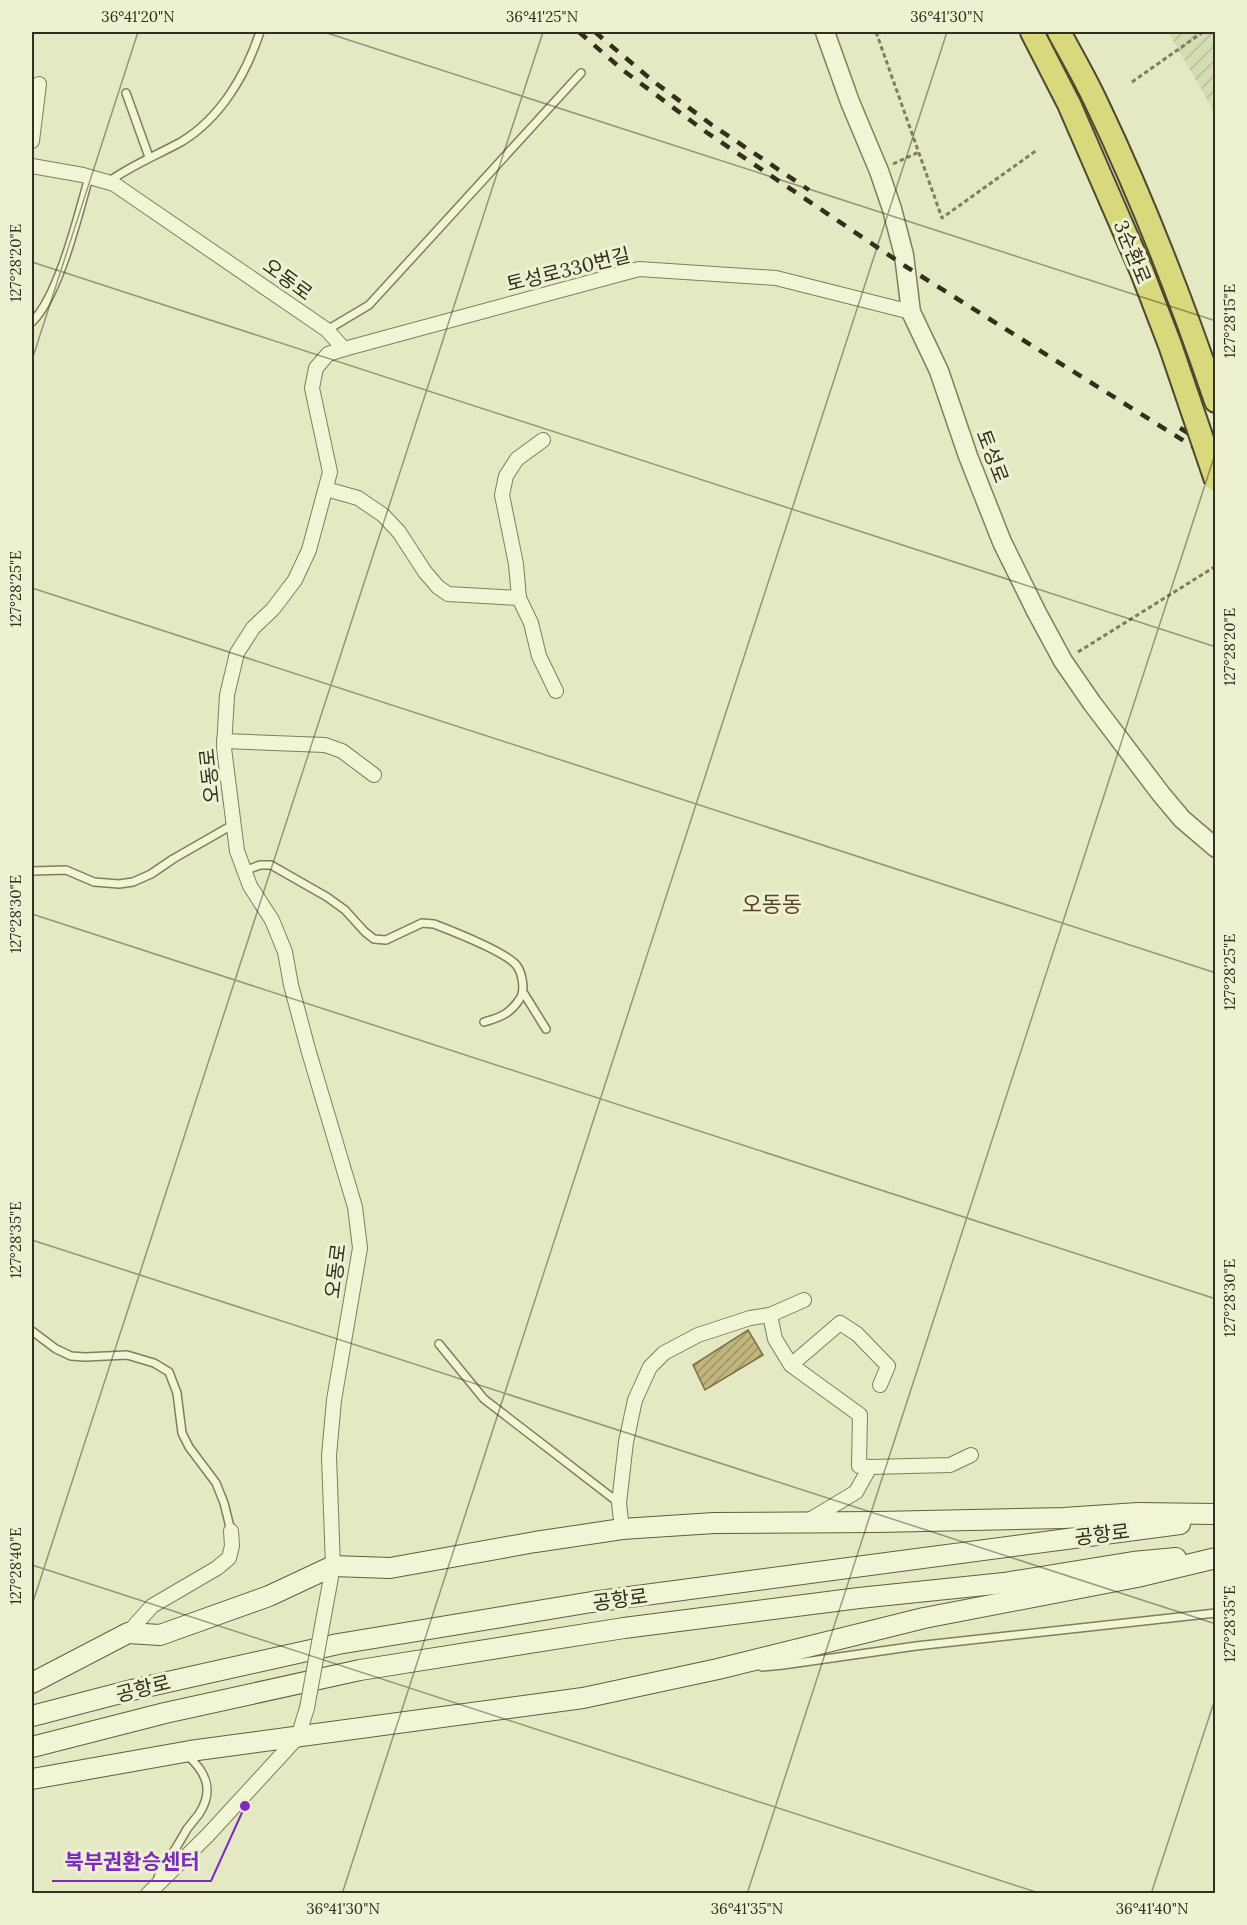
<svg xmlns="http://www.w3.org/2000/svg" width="1247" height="1925" font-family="Lora,'Noto Sans KR',serif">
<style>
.farmland{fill:url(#farmland-furrows)}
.building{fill:url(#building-hatch);stroke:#7d7144;stroke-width:1.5}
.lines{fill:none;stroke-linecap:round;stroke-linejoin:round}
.service-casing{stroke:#807e5c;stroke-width:10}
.minor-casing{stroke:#807e5c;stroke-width:16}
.tertiary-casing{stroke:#807e5c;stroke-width:21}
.secondary-casing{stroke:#625e3f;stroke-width:22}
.trunk-casing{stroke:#4e4a30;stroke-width:26}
.path{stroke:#807e5c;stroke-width:3;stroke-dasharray:4.5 3;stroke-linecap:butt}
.service{stroke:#f1f4d5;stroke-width:7}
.minor{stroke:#f1f4d5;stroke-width:14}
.tertiary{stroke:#f1f4d5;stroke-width:18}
.secondary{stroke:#f1f4d5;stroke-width:20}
.trunk{stroke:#d8d97d;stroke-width:22}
.rail{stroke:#322f1e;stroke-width:4.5;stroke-dasharray:10 10;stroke-linecap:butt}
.minor-bridge-casing{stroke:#807e5c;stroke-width:16;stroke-linecap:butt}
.trunk-bridge-casing{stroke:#4e4a30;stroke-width:26;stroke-linecap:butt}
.minor-bridge{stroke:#f1f4d5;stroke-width:14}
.trunk-bridge{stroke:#d8d97d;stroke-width:22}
.ticks{fill:none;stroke:#322f1e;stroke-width:1.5;stroke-opacity:0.45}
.labels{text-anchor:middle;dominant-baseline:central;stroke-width:6;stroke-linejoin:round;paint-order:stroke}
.street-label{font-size:20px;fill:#322f1e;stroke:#edf1d1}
.quarter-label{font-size:22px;fill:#594422;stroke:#edf1d1}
.leader{fill:none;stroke:#7b2cbf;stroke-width:2}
.callout-dot{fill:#7b2cbf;stroke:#edf1d1;stroke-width:2}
.callout-label{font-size:21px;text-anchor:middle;font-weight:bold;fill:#7b2cbf;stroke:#edf1d1;stroke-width:6;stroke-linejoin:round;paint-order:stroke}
.neatline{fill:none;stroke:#322f1e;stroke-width:2}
.ticks-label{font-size:15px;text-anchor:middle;fill:#322f1e}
</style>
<defs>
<pattern id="farmland-furrows" width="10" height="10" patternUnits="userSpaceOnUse" patternTransform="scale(1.5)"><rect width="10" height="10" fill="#d3ddb1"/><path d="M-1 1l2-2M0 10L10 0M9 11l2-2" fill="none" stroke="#b6be98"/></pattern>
<pattern id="building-hatch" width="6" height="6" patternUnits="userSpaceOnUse" patternTransform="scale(1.5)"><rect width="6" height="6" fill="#c2b57d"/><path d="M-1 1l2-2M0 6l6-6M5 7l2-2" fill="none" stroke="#9e9466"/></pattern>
</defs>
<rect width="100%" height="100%" fill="#e4e8c3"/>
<!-- farmland -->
<path class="farmland" d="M1168,32H1215V113Z"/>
<!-- building -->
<path class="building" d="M748,1330L763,1355L705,1390L693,1365Z"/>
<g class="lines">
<!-- service casing -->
<g class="service-casing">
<g id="service">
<path d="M126,93L149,157"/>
<path d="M108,182C132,165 155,156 181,142C221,118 246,74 260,32"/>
<path d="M32,322C59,295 78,216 89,177"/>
<path d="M327,330L369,305L581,73"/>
<path d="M32,871L66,870L94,882L119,884L133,882L151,874L173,859L234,824"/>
<path d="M244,871L260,865H271L327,897L345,910L365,932L374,939L386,940L422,923L434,924C452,931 507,952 517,966C522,973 525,989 521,997C511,1013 502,1017 484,1022"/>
<path d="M523,992L546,1029"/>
<path d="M32,1331L56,1349L71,1356L85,1357L127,1355L154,1363L169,1372L177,1393L182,1433L189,1447L216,1483L224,1503L231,1531"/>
<path d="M439,1344L484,1399L619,1503"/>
<path d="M762,1667L783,1665L916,1646L1216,1613"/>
<path d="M158,1877C168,1861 178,1845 187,1829C191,1824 195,1819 199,1814C214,1791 207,1773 188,1756"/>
</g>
</g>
<!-- minor casing -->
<g class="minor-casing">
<g id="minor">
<path d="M32,141L39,84"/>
<path d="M32,166L83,175L114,184L327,330L344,349"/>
<path d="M543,440L517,459L506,476L502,495L516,564L519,598L531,623L539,656L556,691"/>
<path d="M326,489L358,498L383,515L399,532L425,572L438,587L448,594L519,598"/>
<path d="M224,741L325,745L342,751L374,775"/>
<path d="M770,1315L775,1339L791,1365L860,1415L859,1466L870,1467L856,1492L806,1522"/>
<path d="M791,1365L840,1323L857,1334L888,1366L880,1385"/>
<path d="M870,1467L950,1465L971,1455"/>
<path d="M622,1529L619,1503L626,1442L635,1400L650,1367L664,1353L698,1335L750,1318L770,1315L804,1300"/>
<path d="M329,1588L333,1566L329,1456L334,1400L360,1248L355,1207L308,1049L291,985L285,952L272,920L250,886L237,851L224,748L227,695L237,653L253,628L273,609L295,580L309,550L330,472L312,388L316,368L328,354L344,349L639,269L776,278L911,312"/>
<path d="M128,1633L152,1606L217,1568L229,1558L232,1546L231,1531"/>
<path d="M148,1894L207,1836L298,1737L307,1708"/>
</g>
</g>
<!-- tertiary casing -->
<g class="tertiary-casing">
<path id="tertiary" d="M825,32L850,102L879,171L892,209L904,255L911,312L939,371L968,456L1002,542L1037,613L1063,661L1092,703L1161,794L1182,819L1216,848"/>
</g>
<!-- secondary casing -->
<g class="secondary-casing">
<g id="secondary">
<path d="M32,1683L128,1633L160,1635L269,1596L333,1566L390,1568L535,1542L622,1529L714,1523L878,1522L1064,1518L1138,1513L1216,1514"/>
<path d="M32,1716L132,1690L338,1644L592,1602L1180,1524"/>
<path d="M32,1747L165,1713L360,1670L624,1628L859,1598L1004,1583L1133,1562L1176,1558"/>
<path d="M32,1779L190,1751L583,1698L718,1669L924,1618L1137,1577L1216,1558"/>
</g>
</g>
<!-- trunk casing -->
<g class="trunk-casing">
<g id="trunk">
<path d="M1032,32L1069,104L1142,272"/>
<path d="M1059,32C1072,56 1086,80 1097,104C1143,200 1182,301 1216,401"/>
</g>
</g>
<!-- path -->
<g class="path">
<path d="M876,32L942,218L1037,150"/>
<path d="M1132,82L1203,32"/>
<path d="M893,164L919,152"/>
<path d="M1078,652L1216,566"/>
</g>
<!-- service -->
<use href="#service" class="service"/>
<!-- minor -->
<use href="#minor" class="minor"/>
<!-- tertiary -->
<use href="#tertiary" class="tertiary"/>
<!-- secondary -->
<use href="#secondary" class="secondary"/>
<!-- trunk -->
<use href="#trunk" class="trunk"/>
<!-- rail -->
<g class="rail">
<path d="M579,32L624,71L706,132L905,266L1216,461"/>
<path d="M595,32L653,81L712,125L809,190"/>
<path d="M1180,428L1216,450"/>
</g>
<!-- minor-bridge casing -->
<g class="minor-bridge-casing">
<path id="minor-bridge" d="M307,1708L329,1588"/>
</g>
<!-- trunk-bridge casing -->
<g class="trunk-bridge-casing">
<path id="trunk-bridge" d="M1142,272L1170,345L1216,480"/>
</g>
<!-- minor-bridge -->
<use href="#minor-bridge" class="minor-bridge"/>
<!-- trunk-bridge -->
<use href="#trunk-bridge" class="trunk-bridge"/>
</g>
<!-- ticks -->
<path class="ticks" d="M324,32L1216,321M32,262L1216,647M32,360L138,32M32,588L1216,973M32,914L1216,1299M32,1240L1216,1624M32,1565L1042,1894M32,1605L543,32M32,1891L39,1894M342,1894L947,32M747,1894L1216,451M1151,1894L1216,1696"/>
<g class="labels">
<!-- street labels -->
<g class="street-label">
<text transform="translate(1133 252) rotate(68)">3순환로</text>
<text transform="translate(568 269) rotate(-14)">토성로330번길</text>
<text transform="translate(288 279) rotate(36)">오동로</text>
<text transform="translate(993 456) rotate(69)">토성로</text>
<text transform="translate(209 776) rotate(-96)">오동로</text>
<text transform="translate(335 1271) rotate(-83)">오동로</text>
<text transform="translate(1102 1534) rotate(-7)">공항로</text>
<text transform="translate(620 1599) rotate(-8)">공항로</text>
<text transform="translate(143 1688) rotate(-14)">공항로</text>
</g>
<!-- quarter labels -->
<g class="quarter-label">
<text x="772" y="904">오동동</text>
</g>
</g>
<!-- callouts -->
<path class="leader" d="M245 1806L211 1881H52"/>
<circle class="callout-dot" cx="245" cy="1806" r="6"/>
<g class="callout-label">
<text x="132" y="1869">북부권환승센터</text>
</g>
<!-- border -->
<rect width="1247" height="1925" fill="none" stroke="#edf1d1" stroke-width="66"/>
<rect x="33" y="33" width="1181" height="1859" class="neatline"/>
<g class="ticks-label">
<text x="138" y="22">36°41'20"N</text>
<text x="542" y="22">36°41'25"N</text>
<text x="947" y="22">36°41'30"N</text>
<text transform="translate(16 263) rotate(-90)" y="5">127°28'20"E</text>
<text transform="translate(1230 321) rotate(-90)" y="5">127°28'15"E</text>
<text transform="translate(16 589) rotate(-90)" y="5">127°28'25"E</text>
<text transform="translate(1230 647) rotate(-90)" y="5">127°28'20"E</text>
<text transform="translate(16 914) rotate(-90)" y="5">127°28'30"E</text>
<text transform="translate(1230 972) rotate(-90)" y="5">127°28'25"E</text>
<text transform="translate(16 1240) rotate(-90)" y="5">127°28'35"E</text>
<text transform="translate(1230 1298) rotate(-90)" y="5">127°28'30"E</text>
<text transform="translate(16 1566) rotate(-90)" y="5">127°28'40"E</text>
<text transform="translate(1230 1624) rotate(-90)" y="5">127°28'35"E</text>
<text x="343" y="1914">36°41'30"N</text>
<text x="747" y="1914">36°41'35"N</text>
<text x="1152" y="1914">36°41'40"N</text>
</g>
</svg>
